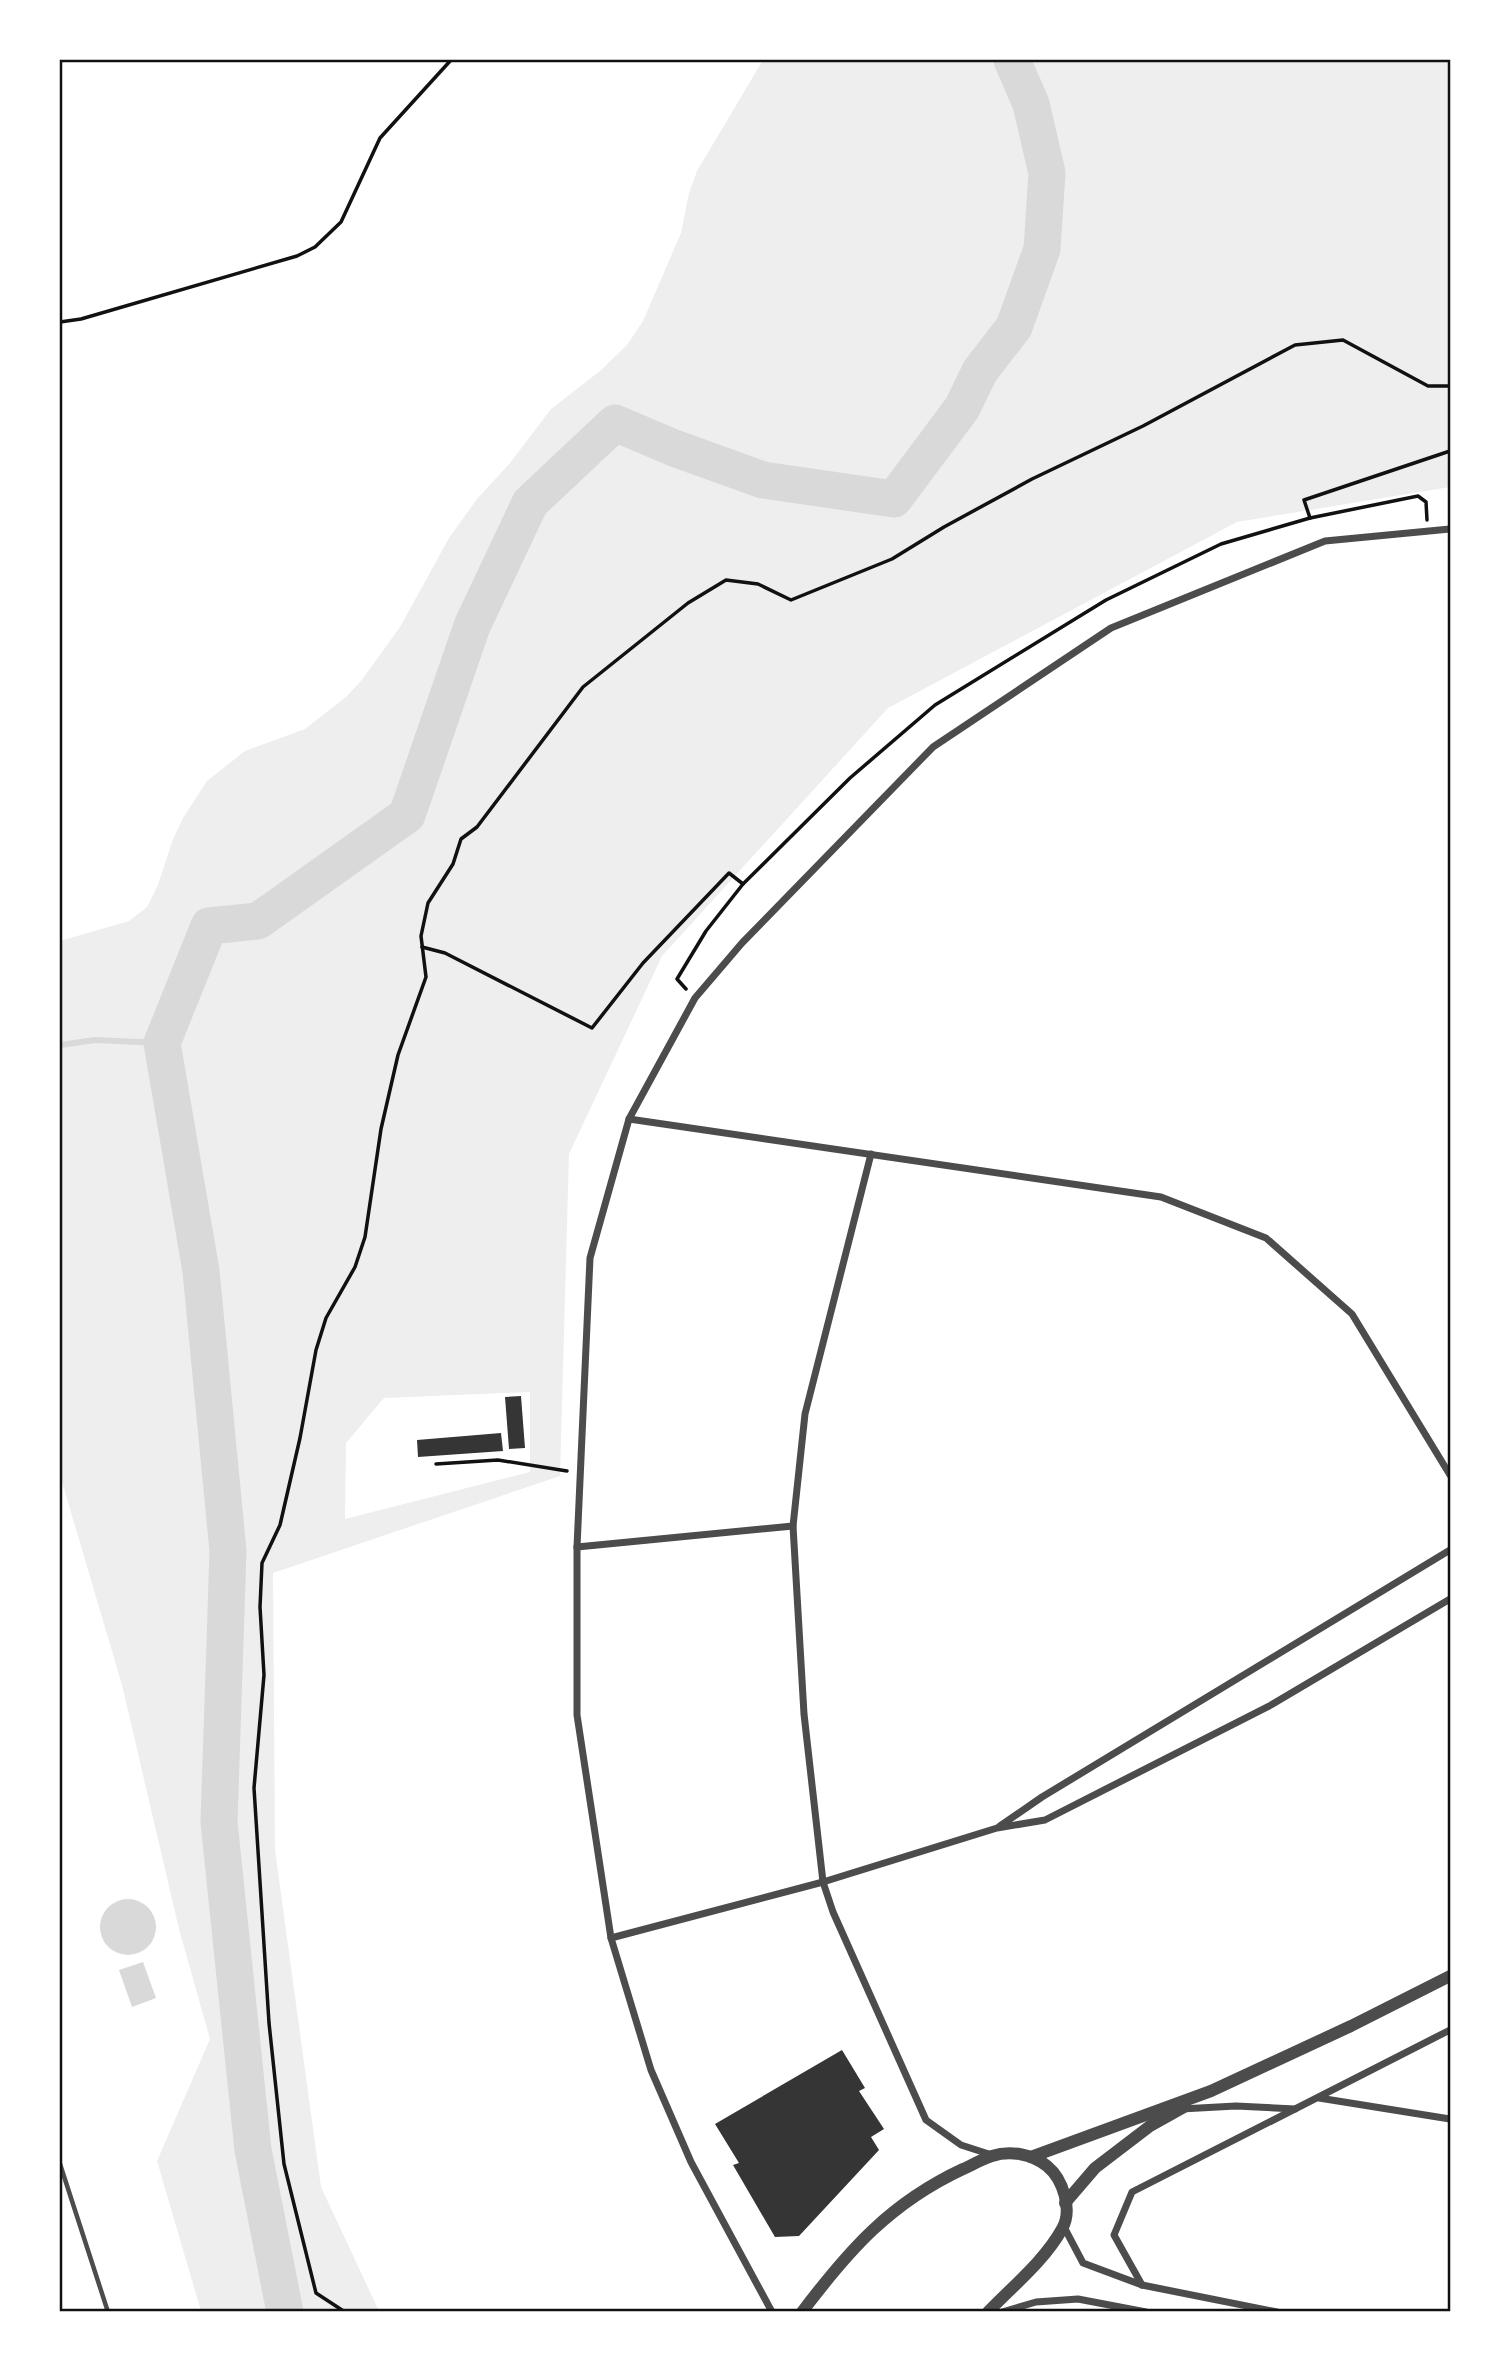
<svg xmlns="http://www.w3.org/2000/svg" width="1510" height="2371" font-family="'Golos Text',sans-serif">
<style>
.green{fill:#eee;fill-rule:evenodd}
.water{fill:#d9d9d9}
.lines{fill:none;stroke-linecap:round;stroke-linejoin:round}
.stream{stroke:#d9d9d9;stroke-width:6}
.river{stroke:#d9d9d9;stroke-width:37}
.building{fill:#353535}
.path{stroke:#111;stroke-width:3.5}
.service{stroke:#4c4c4c;stroke-width:4.5}
.minor{stroke:#4c4c4c;stroke-width:7}
.tertiary{stroke:#4c4c4c;stroke-width:12}
.neatline{fill:none;stroke:#111;stroke-width:2.5}
</style>
<rect width="100%" height="100%" fill="#fff"/>
<!-- green -->
<path class="green" d="M763,60H1450V487L1237,522L888,708L662,956L569,1154L560,1476L273,1573L275,1850L321,2187L379,2311H201L157,2161L210,2039L179,1929L122,1685L60,1475V941L129,921L147,907L158,885L173,839L183,818L207,781L245,751L305,729L346,697L361,681L400,627L449,538L477,499L510,463L551,409L600,371L627,345L643,321L681,233L689,193L697,171ZM530,1392V1472L345,1519L346,1443L384,1398Z"/>
<!-- water -->
<g class="water">
<circle cx="128" cy="1927" r="28"/>
<path d="M143,1962L156,1998L132,2007L119,1970Z"/>
</g>
<g class="lines">
<!-- stream -->
<path class="stream" d="M60,1045L95,1040L162,1043"/>
<!-- river -->
<path class="river" d="M285,2312L253,2150L219,1822L228,1551L201,1271L162,1043L209,926L258,921L407,815L472,626L530,503L615,423L674,448L763,480L894,499L962,408L980,371L1014,327L1042,249L1047,173L1031,104L1012,60"/>
</g>
<!-- building -->
<g class="building">
<path d="M521,1396L525,1448L509,1449L505,1397Z"/>
<path d="M501,1433L503,1451L418,1457L417,1440Z"/>
<path d="M842,2050L865,2088L859,2091L884,2129L871,2137L879,2150L799,2236L775,2237L733,2165L739,2163L715,2124Z"/>
</g>
<g class="lines">
<!-- path -->
<g class="path">
<path d="M60,322L81,319L297,256L315,247L341,222L380,138L451,60"/>
<path d="M1310,518L1304,500L1450,451"/>
<path d="M422,947L445,953L592,1028L643,963L729,873L743,884"/>
<path d="M686,989L677,979L706,931L743,884L850,778L935,705L1106,600L1221,544L1310,518L1418,496L1426,502L1427,520"/>
<path d="M436,1464L498,1460L567,1471"/>
<path d="M345,2312L316,2293L284,2164L269,2023L254,1788L264,1675L260,1607L262,1563L280,1525L300,1438L316,1350L326,1318L355,1267L365,1237L381,1129L398,1055L426,977L421,936L428,903L453,864L461,839L477,827L583,687L688,603L726,580L758,584L791,600L892,559L944,527L1032,479L1143,426L1295,345L1343,340L1428,386H1450"/>
</g>
<!-- service -->
<path class="service" d="M60,2164L108,2312"/>
<!-- minor -->
<g class="minor">
<path d="M629,1119L1161,1197L1266,1238L1352,1314L1450,1475"/>
<path d="M871,1154L805,1414L793,1526L804,1714L823,1882L833,1912L926,2120L961,2145L992,2155"/>
<path d="M577,1547L793,1526"/>
<path d="M1000,1826L1042,1797L1450,1550"/>
<path d="M611,1938L823,1882L997,1828L1045,1820L1271,1705L1450,1599"/>
<path d="M1319,2098L1450,2119"/>
<path d="M1181,2109L1236,2106L1295,2109"/>
<path d="M1064,2227L1083,2263L1142,2285L1277,2312"/>
<path d="M1142,2285L1114,2235L1132,2192L1450,2030"/>
<path d="M772,2312L691,2162L651,2070L611,1938L577,1715V1547L590,1258L629,1119L695,998L742,943L933,747L1111,628L1325,541L1450,529"/>
<path d="M1002,2312L1036,2302L1078,2299L1146,2312"/>
</g>
<!-- tertiary -->
<g class="tertiary">
<path d="M1031,2157L1211,2091L1351,2026L1450,1976"/>
<path d="M1065,2203L1095,2168L1150,2126L1184,2107"/>
<path d="M802,2312C849,2250 890,2203 963,2169C972,2165 982,2159 992,2156C1010,2150 1032,2154 1047,2166C1063,2179 1073,2210 1062,2229C1045,2260 1013,2286 988,2312"/>
</g>
</g>
<!-- border -->
<rect width="1510" height="2371" fill="none" stroke="#ffffff" stroke-width="122"/>
<rect x="61" y="61" width="1388" height="2249" class="neatline"/>
</svg>
